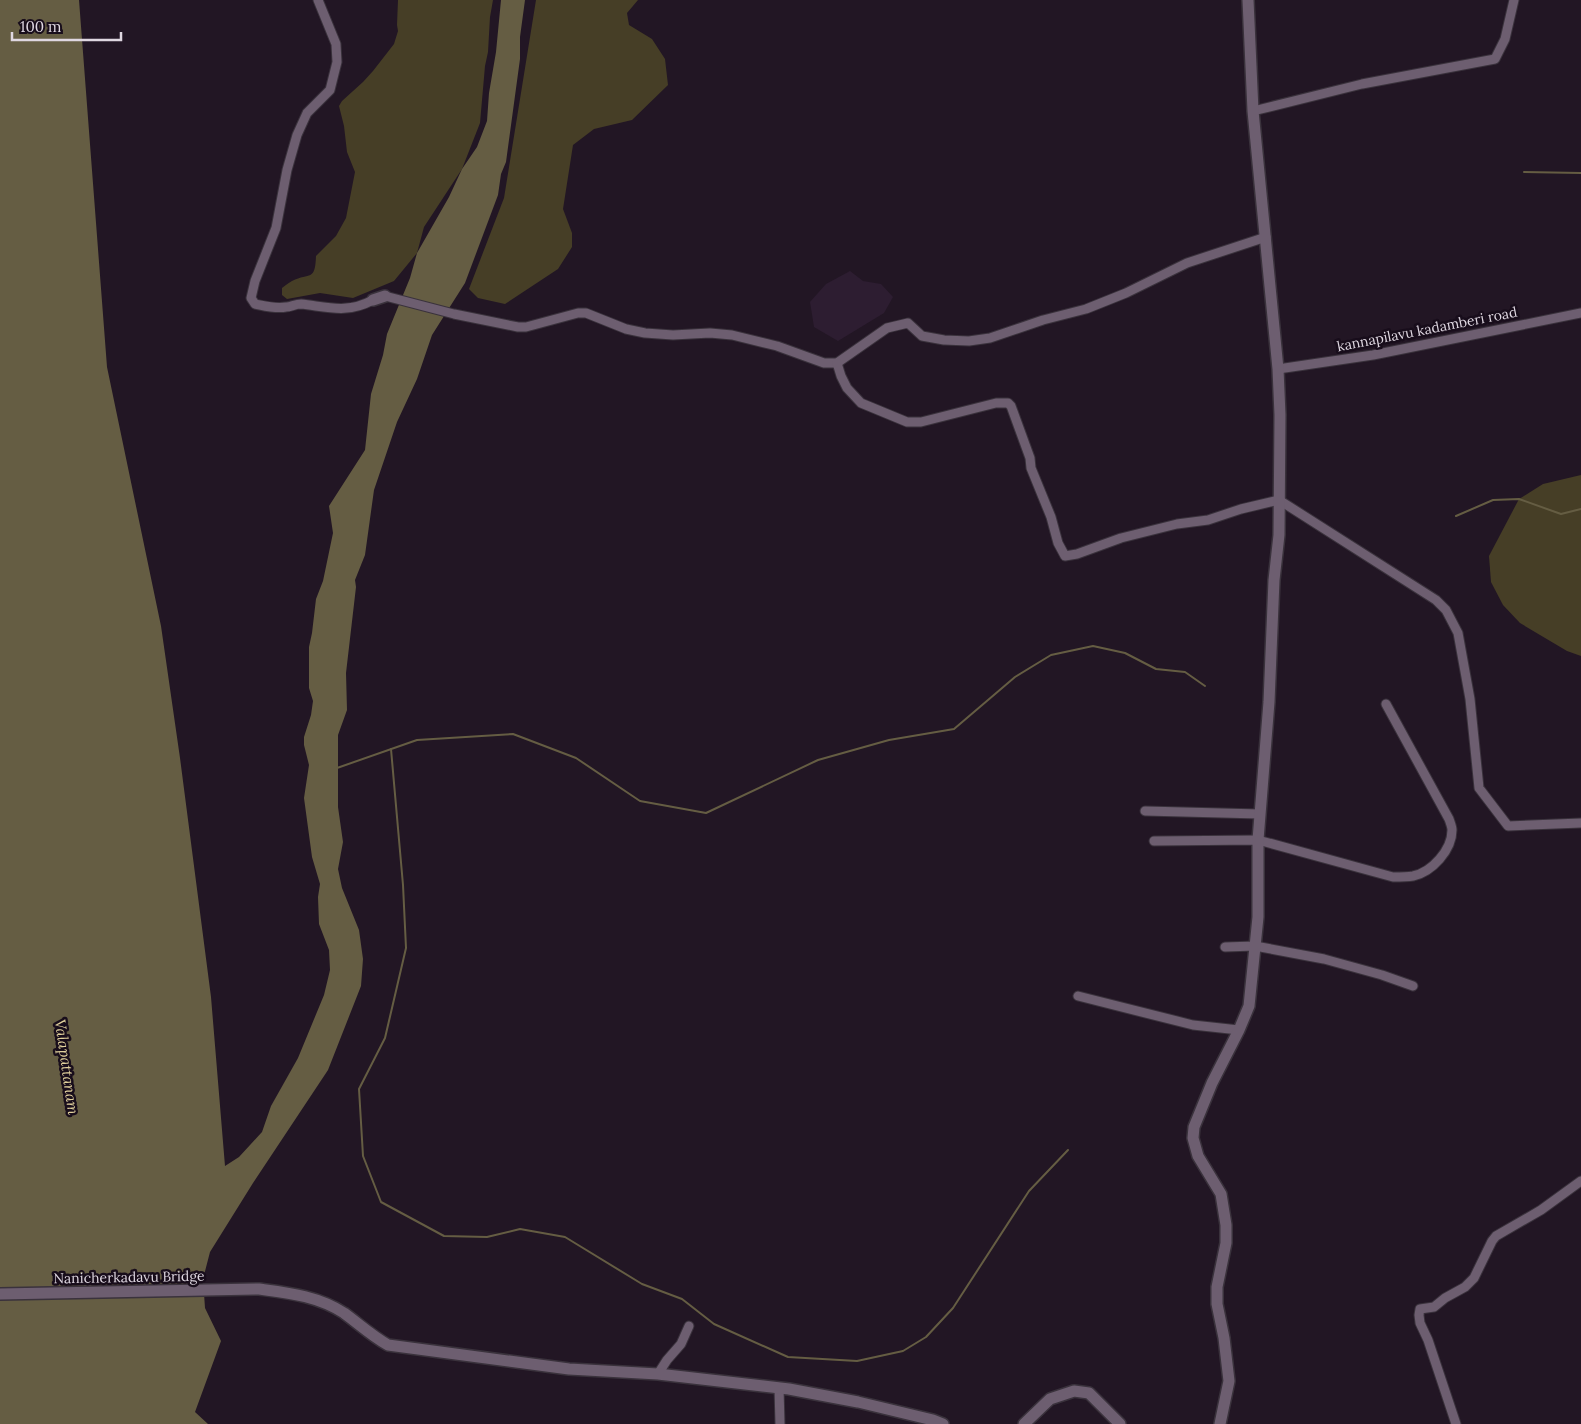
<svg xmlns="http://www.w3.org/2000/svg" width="1581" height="1424" font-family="Lora,serif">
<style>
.built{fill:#2d1d31}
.forest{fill:#463e26}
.water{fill:#655d43}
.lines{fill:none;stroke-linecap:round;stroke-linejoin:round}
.stream{stroke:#655d43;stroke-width:2}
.street-casing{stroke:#3a323c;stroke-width:11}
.secondary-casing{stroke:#3a323c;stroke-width:14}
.street{stroke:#6d5e70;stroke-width:9}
.secondary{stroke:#6d5e70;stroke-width:11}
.labels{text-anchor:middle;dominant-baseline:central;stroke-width:5;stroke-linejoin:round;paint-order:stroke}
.street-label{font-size:14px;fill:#dfd7e1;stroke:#180d1b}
.water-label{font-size:15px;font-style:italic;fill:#e1d19d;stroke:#180d1b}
</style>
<rect width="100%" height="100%" fill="#221624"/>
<!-- built -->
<path class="built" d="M850,271L863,281L881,284L893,297L884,313L838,341L814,327L810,302L826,284Z"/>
<!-- forest -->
<g class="forest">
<path d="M398,0H493L490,17L488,52L485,66L480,123L462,169L424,227L417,253L394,281L353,298L320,293L287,299L282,295V288C285,286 288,283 292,281C310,272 315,282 316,256L336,236L346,218L355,172L347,152L344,126L339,106L342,101L363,82L373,71L394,44L398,31L397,25Z"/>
<path d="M536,0H638L627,13L629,25L652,39L665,59L668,85L632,120L594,129L573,145L563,209L572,233V247L558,269L505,304L478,298L469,289L504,198Z"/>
<path d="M1581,475V656L1567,651L1520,623L1503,605L1491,582L1489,556L1519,499L1543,484Z"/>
</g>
<!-- water -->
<path class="water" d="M0,0H79L107,367L161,626L180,758L211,997L225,1166L239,1157L262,1132L271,1106L298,1058L324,995L330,970L329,950L319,924L318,897L320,884L312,857L304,798L309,765L304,745V737L311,715L313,701L309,688V647L312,633L316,599L323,581L333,533L329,506L365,450L371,394L383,355L387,334L410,278L417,253L449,197L462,169L477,147L487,121L489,93L496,52L501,0H525L520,37V59L506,162L501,174L498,195L465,283L432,335L417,379L397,422L374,490L365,555L355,580L356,587L346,673L347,710L338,735V807L343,842L338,869L342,888L359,930L363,959L361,986L328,1070L253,1183L210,1252L203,1279L205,1308L221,1341L195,1412L208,1424H0Z"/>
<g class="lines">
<!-- stream -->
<g class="stream">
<path d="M1524,172L1581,173"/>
<path d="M1456,516L1493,500L1519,499L1561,514L1581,509"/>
<path d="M391,749L403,885L406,948L385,1038L359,1089L363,1156L381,1202L444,1236L487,1237L520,1229L565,1237L642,1284L682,1299L714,1324L788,1357L857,1361L903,1351L926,1337L953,1308L1029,1191L1068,1150"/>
<path d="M337,768L417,740L513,734L576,758L640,801L706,813L818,760L889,740L954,729L1015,677L1051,655L1093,646L1125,653L1156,669L1185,672L1205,686"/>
</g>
<!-- street casing -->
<g class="street-casing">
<g id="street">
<path d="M318,0L336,44L337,62L330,90L307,113L297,135L287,170L276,228L255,281L251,298L255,304C265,306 275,309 286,307C291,307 295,304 301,304C328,307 347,314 373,300"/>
<path d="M1253,111L1362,84L1495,59L1505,39L1514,0"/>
<path d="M385,296L454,314L518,327H526L578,313H586L626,329L645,333L673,335L710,333L732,335L777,346L824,363H837L887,328L908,323L922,336L944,340L969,341L990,338L1043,320L1086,309L1126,293L1187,263L1266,237"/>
<path d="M837,363L841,376L847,388L861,403L907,422H921L996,403H1008L1011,406L1030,458L1031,468L1051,517L1058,543L1065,556L1077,554L1121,538L1177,524L1208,520L1241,509L1279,500L1436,600L1446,610L1458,633L1470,699L1479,788L1508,826L1581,823"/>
<path d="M1278,369L1373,355L1581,313"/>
<path d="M1145,811L1260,814"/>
<path d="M1154,841L1258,840L1393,877C1400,877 1407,877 1413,876C1432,872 1452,850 1452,830C1452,827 1450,822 1449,819L1386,704"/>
<path d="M1225,947L1255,946L1324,959L1382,975L1413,986"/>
<path d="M1078,996L1193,1025L1239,1030"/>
<path d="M658,1374L667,1360L681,1344L689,1326"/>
<path d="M779,1388L780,1424"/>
<path d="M1456,1424L1428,1340L1420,1323L1419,1315L1420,1309L1434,1307L1445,1298L1465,1287L1474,1278L1492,1241L1496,1236L1541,1210L1581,1181"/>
</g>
</g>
<!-- secondary casing -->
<g class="secondary-casing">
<g id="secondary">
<path d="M373,300L385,296"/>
<path d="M0,1294L259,1289C289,1293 318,1296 344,1313C359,1324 372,1336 388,1345L569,1369L658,1374L789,1389L858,1402L933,1420L943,1424"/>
<path d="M1024,1424L1050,1399L1074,1391L1089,1393L1120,1424"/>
<path d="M1220,1424L1229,1381L1224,1338L1217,1304V1287L1226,1243V1225L1221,1194L1198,1156L1193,1138L1194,1127L1212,1083L1239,1030L1249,1006L1258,917V840L1269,702L1274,580L1279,535L1280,415L1278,369L1253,111L1248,0"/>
</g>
</g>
<!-- street -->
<use href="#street" class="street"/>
<!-- secondary -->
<use href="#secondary" class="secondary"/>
</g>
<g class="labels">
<!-- street labels -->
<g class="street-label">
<text transform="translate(1427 329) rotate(-11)">kannapilavu kadamberi road</text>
<text transform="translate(129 1277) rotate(-1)">Nanicherkadavu Bridge</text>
</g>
<!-- water labels -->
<g class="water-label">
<text transform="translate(67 1067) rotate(82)">Valapattanam</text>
</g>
</g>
<!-- scale -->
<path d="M12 32v8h109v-8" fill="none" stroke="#dfd7e1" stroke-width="2.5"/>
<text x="20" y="32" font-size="15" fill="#dfd7e1" stroke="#180d1b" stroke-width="4" paint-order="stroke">100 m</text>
</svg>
